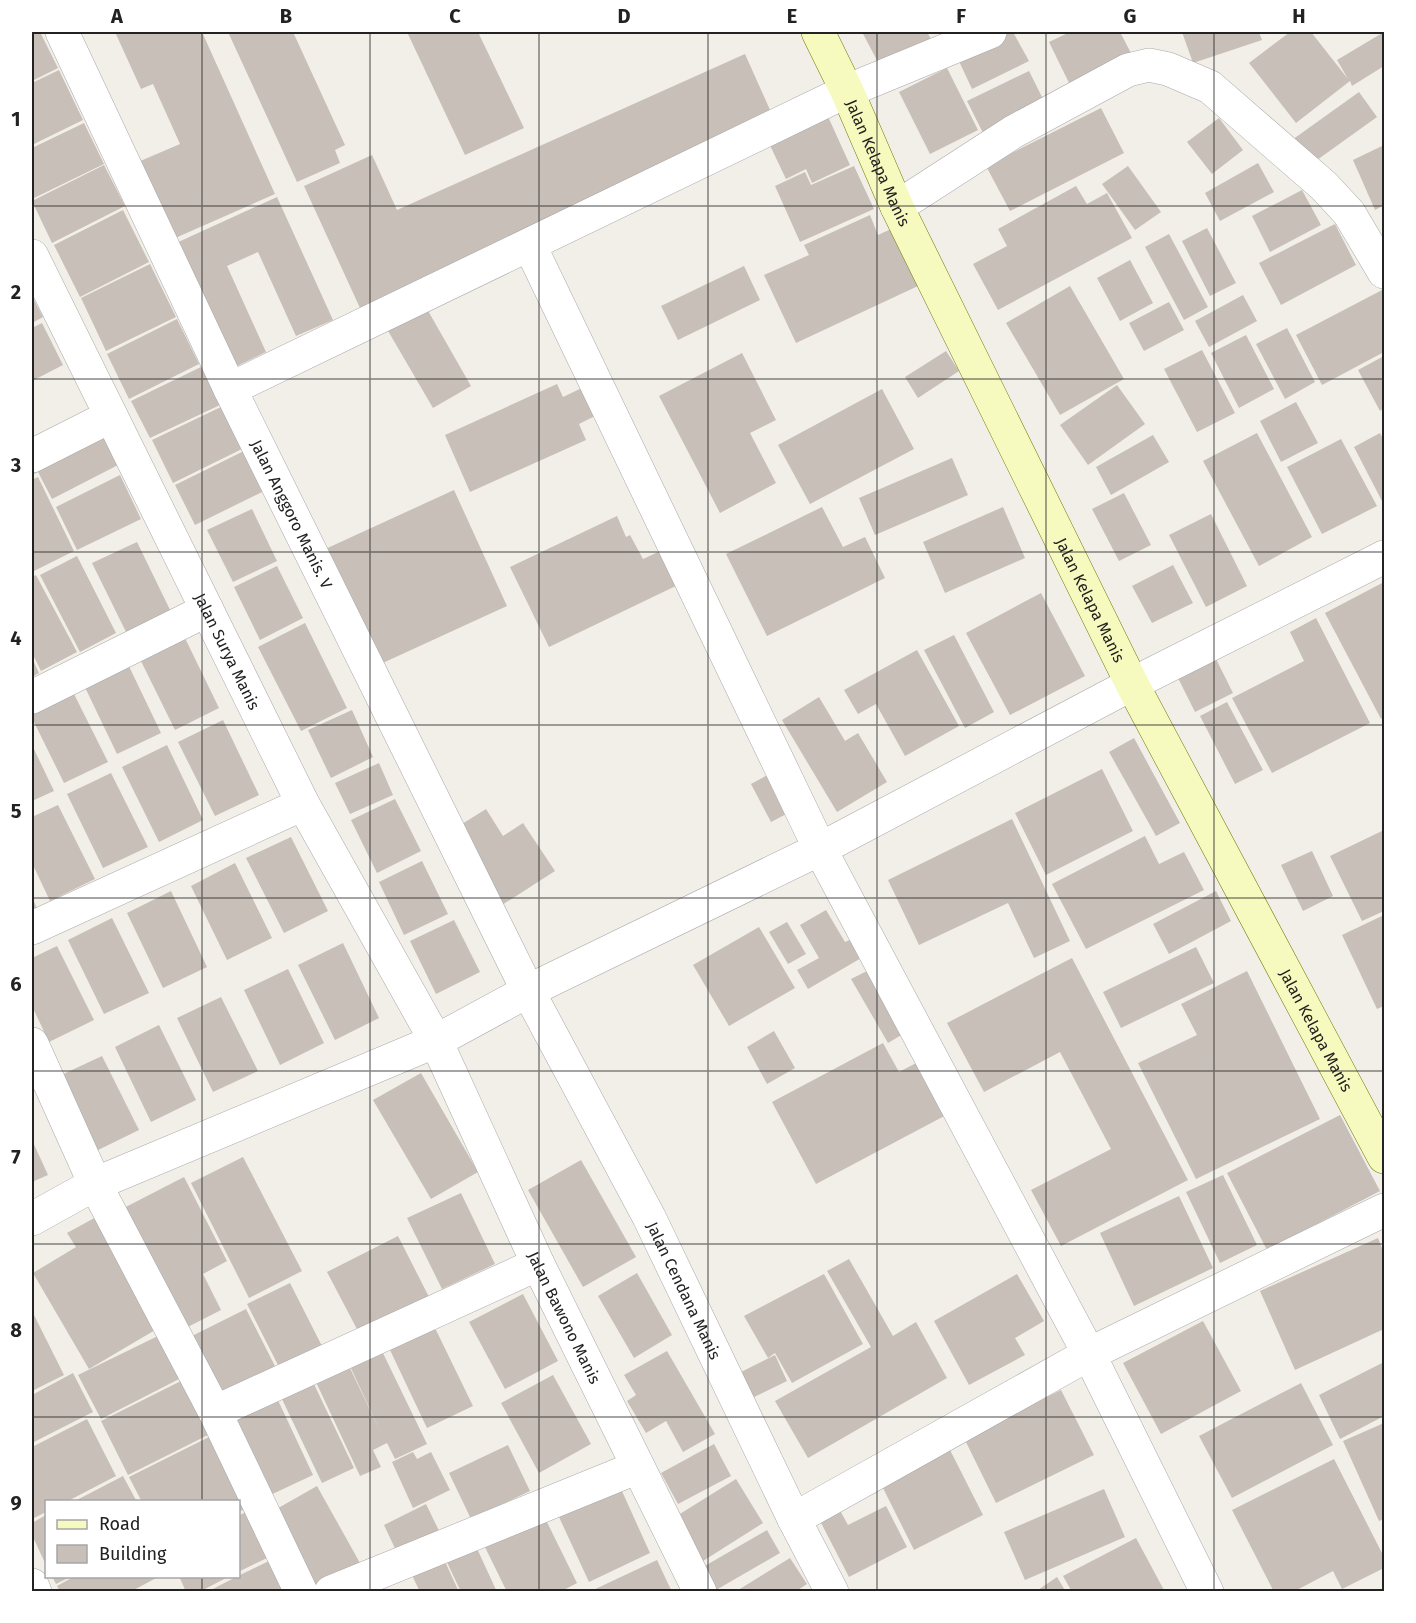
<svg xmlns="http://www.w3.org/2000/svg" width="1416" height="1623" font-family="'Fira Sans',sans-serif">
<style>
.building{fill:#c7bfb8}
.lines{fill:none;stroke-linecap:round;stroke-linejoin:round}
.street-casing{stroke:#a9a9a9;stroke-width:34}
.secondary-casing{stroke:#707d05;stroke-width:34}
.street{stroke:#fff;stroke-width:33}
.secondary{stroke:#f7fabf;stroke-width:33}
.grid{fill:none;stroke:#222;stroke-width:1.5;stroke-opacity:0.55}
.labels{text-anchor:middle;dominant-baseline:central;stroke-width:6;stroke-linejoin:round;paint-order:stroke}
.street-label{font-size:16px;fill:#222;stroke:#fff}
.neatline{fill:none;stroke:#222;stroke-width:2}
.grid-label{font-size:20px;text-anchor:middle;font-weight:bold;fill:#222}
</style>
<rect width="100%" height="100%" fill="#f2efe9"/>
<!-- building -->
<g class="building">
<path d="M32,32H40L58,68L32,81Z"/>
<path d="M115,32H202L275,194L173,239L138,162L180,144L153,84L141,89Z"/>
<path d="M228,32H293L345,145L335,150L340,163L297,182Z"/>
<path d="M407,32H478L524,128L465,155Z"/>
<path d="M862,32H927L931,39L879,64Z"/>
<path d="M1009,32H1013L1029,61L972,89L957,57Z"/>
<path d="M1070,32H1120L1133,57L1071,87L1049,42Z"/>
<path d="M1182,32H1259L1262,40L1193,63Z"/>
<path d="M1290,32H1311L1348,79L1337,60L1384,32V66L1352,86L1350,81L1296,123L1249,63Z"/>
<path d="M745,54L775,121L360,308L304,186L372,155L397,210Z"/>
<path d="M947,68L978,130L930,154L899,92Z"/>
<path d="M59,70L83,120L32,145V83Z"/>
<path d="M1029,71L1045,103L983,133L967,101Z"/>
<path d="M1359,92L1377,117L1310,165L1292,140Z"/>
<path d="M1101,108L1124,153L1010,211L986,166Z"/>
<path d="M825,110L850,165L812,183L806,169L786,179L766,137Z"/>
<path d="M1219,118L1243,150L1212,174L1187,142Z"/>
<path d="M84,123L104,164L32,199V148Z"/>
<path d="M1384,145V205L1375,210L1353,160Z"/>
<path d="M1258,163L1274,192L1220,221L1205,193Z"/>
<path d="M104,165L125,206L52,243L32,201Z"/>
<path d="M854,166L874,209L800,242L775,186L805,172L811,185Z"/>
<path d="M1128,166L1161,212L1135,230L1102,184Z"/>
<path d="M1076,186L1087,204L1107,193L1132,238L998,310L973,264L1007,246L998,229Z"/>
<path d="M1302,190L1321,225L1270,252L1252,216Z"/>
<path d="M277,197L333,320L296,336L258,252L227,266L266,352L231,369L174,244Z"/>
<path d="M123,210L149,262L80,297L54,245Z"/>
<path d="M870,215L878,235L891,229L918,286L796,343L764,275L809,255L804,245Z"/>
<path d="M1335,224L1356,265L1281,305L1259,263Z"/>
<path d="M1207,228L1236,283L1210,296L1182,241Z"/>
<path d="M1169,234L1208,307L1184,320L1145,247Z"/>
<path d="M1130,260L1153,303L1120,321L1097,278Z"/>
<path d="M150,264L176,317L106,351L81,298Z"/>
<path d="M744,266L760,300L678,340L661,306Z"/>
<path d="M1070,286L1124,379L1060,415L1006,323Z"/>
<path d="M1384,289V352L1322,385L1296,335Z"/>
<path d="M1243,295L1257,321L1209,347L1195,321Z"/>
<path d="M32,296L43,317L32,323Z"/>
<path d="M423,302L471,386L433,408L384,324Z"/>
<path d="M1169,302L1184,330L1144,351L1129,323Z"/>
<path d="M177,319L199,364L129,399L107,354Z"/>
<path d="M42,323L63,365L32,381V328Z"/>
<path d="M1287,328L1315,382L1285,399L1256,344Z"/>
<path d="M1246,335L1274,389L1239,408L1211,353Z"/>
<path d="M1202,350L1235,413L1197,432L1164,369Z"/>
<path d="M946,351L959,371L918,398L905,377Z"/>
<path d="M742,353L776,420L750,433L776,483L720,513L659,396Z"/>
<path d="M1384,356V408L1380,411L1358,370Z"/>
<path d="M201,367L220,405L150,438L131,401Z"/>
<path d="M557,384L563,397L584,387L597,415L579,424L586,440L470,492L445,435Z"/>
<path d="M1117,385L1145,424L1088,465L1060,425Z"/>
<path d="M882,389L914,449L810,504L778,445Z"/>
<path d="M1296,402L1318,443L1281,462L1260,421Z"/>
<path d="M223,406L244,448L173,483L152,440Z"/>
<path d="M93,411L120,464L52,499L38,472L32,475V442Z"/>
<path d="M1257,433L1312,537L1259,566L1203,461Z"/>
<path d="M1380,433L1384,441V505L1354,447Z"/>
<path d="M1153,435L1169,462L1111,495L1096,467Z"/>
<path d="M1341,439L1377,506L1322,534L1287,467Z"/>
<path d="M246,450L266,490L195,525L175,485Z"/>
<path d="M952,458L968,495L875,535L859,498Z"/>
<path d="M120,475L141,519L77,550L56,507Z"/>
<path d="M38,477L74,551L32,572V480Z"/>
<path d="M454,490L507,606L374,667L321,551Z"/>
<path d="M1124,493L1151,545L1119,561L1092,509Z"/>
<path d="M822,507L843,547L865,537L885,578L767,636L726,554Z"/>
<path d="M1003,507L1025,558L945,593L923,542Z"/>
<path d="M252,509L277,561L233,582L207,530Z"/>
<path d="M1211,514L1247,586L1206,607L1169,535Z"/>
<path d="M617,516L626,537L630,535L643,559L667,548L684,582L549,647L510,567Z"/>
<path d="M137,542L173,616L129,638L92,563Z"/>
<path d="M77,556L116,633L80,652L40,575Z"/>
<path d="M1173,565L1193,603L1152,623L1132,586Z"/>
<path d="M277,566L303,618L260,640L234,587Z"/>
<path d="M36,575L77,652L41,671L32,653V577Z"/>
<path d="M1384,582V717L1381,719L1325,613Z"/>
<path d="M1041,593L1085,676L1010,715L966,633Z"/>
<path d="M1316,618L1370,723L1272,773L1232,698L1304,661L1290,632Z"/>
<path d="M305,623L347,708L301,731L258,647Z"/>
<path d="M183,634L219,708L175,730L138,655Z"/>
<path d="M954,635L994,712L965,728L924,650Z"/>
<path d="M917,650L959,726L905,756L876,704L858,714L844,690Z"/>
<path d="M32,658L39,673L32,677Z"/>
<path d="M125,658L161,733L117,754L81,679Z"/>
<path d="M1216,659L1233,693L1195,712L1178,678Z"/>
<path d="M71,688L108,762L64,783L32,718V707Z"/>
<path d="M819,697L845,741L858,733L887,782L837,812L782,720Z"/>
<path d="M1227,702L1263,770L1235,784L1200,716Z"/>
<path d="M352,710L373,757L331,778L308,730Z"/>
<path d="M223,720L259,795L215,816L178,742Z"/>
<path d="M1134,738L1180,823L1156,836L1109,752Z"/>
<path d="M32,745L54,791L32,801Z"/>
<path d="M167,745L203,820L159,842L122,767Z"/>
<path d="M379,763L393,795L350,814L335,783Z"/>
<path d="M1102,769L1133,831L1046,875L1015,813Z"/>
<path d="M775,771L796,809L771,822L751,784Z"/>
<path d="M111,773L148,847L103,868L67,794Z"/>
<path d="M395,799L421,851L377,873L351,820Z"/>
<path d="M58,805L95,879L50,901L32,863V817Z"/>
<path d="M486,809L503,836L523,823L555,871L502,905L454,829Z"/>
<path d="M1012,819L1070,941L1034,958L1008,903L919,945L888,880Z"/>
<path d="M1384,830V911L1362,921L1330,856Z"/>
<path d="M1145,836L1159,864L1184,852L1204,890L1086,949L1052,884Z"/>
<path d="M291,837L328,911L284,933L246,858Z"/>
<path d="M1312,851L1333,896L1303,911L1281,865Z"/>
<path d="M422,861L448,914L404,935L379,882Z"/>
<path d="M235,863L272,938L227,960L191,886Z"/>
<path d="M171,891L207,967L163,988L127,913Z"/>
<path d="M1216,891L1231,921L1169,954L1153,924Z"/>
<path d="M32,897L38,911L32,914Z"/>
<path d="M826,910L845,942L852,939L863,957L808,989L797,970L819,958L800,925Z"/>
<path d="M1384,915V1006L1377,1009L1342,935Z"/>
<path d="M112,918L149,993L104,1014L68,940Z"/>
<path d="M454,920L480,972L436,994L410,941Z"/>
<path d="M787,922L806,954L788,964L769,932Z"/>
<path d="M759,927L795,988L729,1026L693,965Z"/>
<path d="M343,943L379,1018L335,1040L298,965Z"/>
<path d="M57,946L94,1020L49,1042L32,1006V958Z"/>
<path d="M1196,947L1214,983L1121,1028L1103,992Z"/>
<path d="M1072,958L1188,1180L1061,1246L1031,1190L1111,1149L1060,1052L984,1092L947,1023Z"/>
<path d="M288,969L324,1043L280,1065L244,990Z"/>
<path d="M867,971L903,1034L888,1043L851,979Z"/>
<path d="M1247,971L1320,1119L1196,1179L1138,1063L1197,1035L1181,1004Z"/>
<path d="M221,997L258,1071L213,1092L177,1018Z"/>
<path d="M159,1025L196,1100L151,1122L115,1047Z"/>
<path d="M774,1031L795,1068L767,1084L747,1047Z"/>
<path d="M883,1043L899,1072L922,1060L950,1113L816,1184L772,1102Z"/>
<path d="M102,1056L139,1130L94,1152L57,1077Z"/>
<path d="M421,1073L478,1172L431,1199L373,1100Z"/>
<path d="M1340,1115L1380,1191L1267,1250L1227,1173Z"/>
<path d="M32,1140L48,1175L32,1182Z"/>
<path d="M243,1157L302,1271L249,1298L191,1183Z"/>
<path d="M581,1160L636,1257L583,1287L528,1190Z"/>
<path d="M1223,1175L1257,1245L1220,1263L1186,1192Z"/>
<path d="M184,1177L227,1261L203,1274L221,1310L178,1332L116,1212Z"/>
<path d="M461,1193L495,1264L442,1289L407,1218Z"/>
<path d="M1179,1196L1213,1268L1134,1306L1100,1233Z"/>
<path d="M98,1216L162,1326L89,1369L33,1273L76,1247L67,1233Z"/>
<path d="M398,1236L429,1297L359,1333L327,1272Z"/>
<path d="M1378,1238L1384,1253V1329L1295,1370L1260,1291Z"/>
<path d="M849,1259L893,1336L916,1322L947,1378L808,1458L775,1401L871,1347L827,1271Z"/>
<path d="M637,1273L672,1335L634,1358L598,1296Z"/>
<path d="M824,1274L863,1344L792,1383L775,1353L768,1358L744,1316Z"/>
<path d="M1017,1274L1044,1321L1015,1338L1025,1355L969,1385L934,1321Z"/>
<path d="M290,1283L326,1354L283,1375L247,1304Z"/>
<path d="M523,1294L558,1361L505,1389L469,1322Z"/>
<path d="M246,1309L278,1372L222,1400L190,1337Z"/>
<path d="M32,1311L64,1375L32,1391Z"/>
<path d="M1203,1321L1241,1391L1161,1434L1123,1363Z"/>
<path d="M435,1328L473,1406L427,1428L390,1350Z"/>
<path d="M162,1334L183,1377L101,1419L78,1375Z"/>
<path d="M381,1349L427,1444L395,1459L387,1443L373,1450L381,1467L360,1476L315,1380L348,1364L382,1435L349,1364Z"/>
<path d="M667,1351L715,1434L683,1452L666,1421L646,1433L627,1401L636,1395L624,1375Z"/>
<path d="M775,1355L787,1381L748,1400L735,1375Z"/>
<path d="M1384,1362V1416L1340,1439L1319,1395Z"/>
<path d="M73,1373L93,1412L32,1443V1395Z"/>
<path d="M553,1375L591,1444L539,1473L501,1403Z"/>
<path d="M181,1381L208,1435L128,1475L101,1421Z"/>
<path d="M313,1382L354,1468L322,1483L281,1397Z"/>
<path d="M1301,1383L1333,1445L1232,1498L1199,1436Z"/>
<path d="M1061,1390L1094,1455L996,1503L964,1438Z"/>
<path d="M276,1396L313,1475L264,1498L226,1419Z"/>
<path d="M87,1419L116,1476L66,1502H46V1512L32,1519V1447Z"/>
<path d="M1384,1423V1519L1379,1521L1343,1441Z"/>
<path d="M209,1437L245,1509L238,1512V1502H142L129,1477Z"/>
<path d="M714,1444L731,1476L678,1504L661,1473Z"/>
<path d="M508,1445L530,1491L471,1519L449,1473Z"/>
<path d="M950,1450L983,1515L914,1550L881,1484Z"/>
<path d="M413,1452L417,1459L431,1452L450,1490L413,1508L392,1462Z"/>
<path d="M1334,1459L1384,1557V1568L1342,1589L1333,1571L1293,1592H1274L1232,1510Z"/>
<path d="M123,1476L137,1502H73Z"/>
<path d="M736,1479L763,1523L703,1561L675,1517Z"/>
<path d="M317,1486L360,1563L317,1588L273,1511Z"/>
<path d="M621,1489L650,1553L589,1582L559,1517Z"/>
<path d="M1104,1489L1125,1537L1025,1580L1004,1532Z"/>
<path d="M426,1504L443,1539L400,1559L384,1525Z"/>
<path d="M837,1505L848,1525L886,1506L907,1547L849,1577L817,1515Z"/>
<path d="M250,1510L273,1555L238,1572V1516Z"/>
<path d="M542,1512L577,1583L560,1592H507L482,1541Z"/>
<path d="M46,1515V1565L32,1535V1523Z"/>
<path d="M767,1530L780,1553L716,1590L703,1567Z"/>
<path d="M1136,1538L1165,1592H1072L1063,1576Z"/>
<path d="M474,1542L497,1592H461L444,1556Z"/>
<path d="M442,1555L459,1592H420L409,1569Z"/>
<path d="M790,1558L807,1584L795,1592H735Z"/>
<path d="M271,1560L288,1592H207L238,1576Z"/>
<path d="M657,1560L672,1592H589Z"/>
<path d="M52,1576H72L56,1584Z"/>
<path d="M75,1576H160L130,1592H60L57,1586Z"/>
<path d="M179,1576H230L199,1592H186Z"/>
<path d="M1057,1577L1066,1592H1035Z"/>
</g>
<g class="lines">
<!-- street casing -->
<g class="street-casing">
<g id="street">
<path id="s1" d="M62,32L230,389L528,991L649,1217L794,1519L832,1592"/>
<path d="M897,207L1013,132L1128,70L1149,65L1168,69L1210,87L1324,186L1349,213L1384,272"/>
<path d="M530,246L820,849L1089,1354L1207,1592"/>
<path id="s2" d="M32,256L303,804L436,1041L538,1264L700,1592"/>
<path d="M230,389L847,91L990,32"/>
<path d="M32,456L111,416"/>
<path d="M32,697L207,610"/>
<path d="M32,928L303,804"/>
<path d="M32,1044L95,1184L215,1412L301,1592"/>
<path d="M32,1219L95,1184L436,1041L528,991L820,849L1132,684L1384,557"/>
<path d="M215,1412L538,1264"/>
<path d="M794,1519L1089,1354L1384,1210"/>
<path d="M32,1585L35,1592"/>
<path d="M331,1592L638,1467"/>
</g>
</g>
<!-- secondary casing -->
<g class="secondary-casing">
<g id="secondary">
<path id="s3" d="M818,32L847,91L897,207L1132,684L1384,1157"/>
</g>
</g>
<!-- street -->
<use href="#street" class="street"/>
<!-- secondary -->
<use href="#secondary" class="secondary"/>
</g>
<!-- grid -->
<path class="grid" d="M202,32V1502M370,32V1592M539,32V1592M708,32V1592M877,32V1592M1046,32V1592M1214,32V1592M32,206H1384M32,379H1384M32,552H1384M32,725H1384M32,898H1384M32,1071H1384M32,1244H1384M32,1417H1384M202,1576V1592"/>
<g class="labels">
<!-- street labels -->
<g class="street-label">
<text stroke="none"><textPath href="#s3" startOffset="144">Jalan Kelapa Manis</textPath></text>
<text stroke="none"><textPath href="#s1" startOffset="534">Jalan Anggoro Manis. V</textPath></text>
<text stroke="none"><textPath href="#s3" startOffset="630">Jalan Kelapa Manis</textPath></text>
<text stroke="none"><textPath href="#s2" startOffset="441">Jalan Surya Manis</textPath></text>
<text stroke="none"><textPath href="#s3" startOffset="1116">Jalan Kelapa Manis</textPath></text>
<text stroke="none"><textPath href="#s1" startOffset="1404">Jalan Cendana Manis</textPath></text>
<text stroke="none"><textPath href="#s2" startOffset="1188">Jalan Bawono Manis</textPath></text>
</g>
</g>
<!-- border -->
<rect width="1416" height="1623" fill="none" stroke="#ffffff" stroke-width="66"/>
<!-- legend -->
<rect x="45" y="1500" width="195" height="78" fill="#ffffff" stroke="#a7a7a7" stroke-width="1.5"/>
<rect x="57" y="1520" width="30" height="9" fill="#f7fabf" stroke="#a7a7a7" stroke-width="1.5"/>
<text x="99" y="1530" font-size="18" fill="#222222">Road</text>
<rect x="57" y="1545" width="30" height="18" fill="#c7bfb8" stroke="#a7a7a7" stroke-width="1.5"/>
<text x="99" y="1560" font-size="18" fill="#222222">Building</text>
<rect x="33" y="33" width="1350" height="1557" class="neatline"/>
<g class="grid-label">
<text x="117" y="23">A</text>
<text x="286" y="23">B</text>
<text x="455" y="23">C</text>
<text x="624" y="23">D</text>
<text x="792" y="23">E</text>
<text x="961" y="23">F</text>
<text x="1130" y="23">G</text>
<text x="1299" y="23">H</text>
<text x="16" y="126">1</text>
<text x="16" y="299">2</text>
<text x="16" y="472">3</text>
<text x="16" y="645">4</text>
<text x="16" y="818">5</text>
<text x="16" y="991">6</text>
<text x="16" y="1164">7</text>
<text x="16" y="1337">8</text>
<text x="16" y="1510">9</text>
</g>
</svg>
